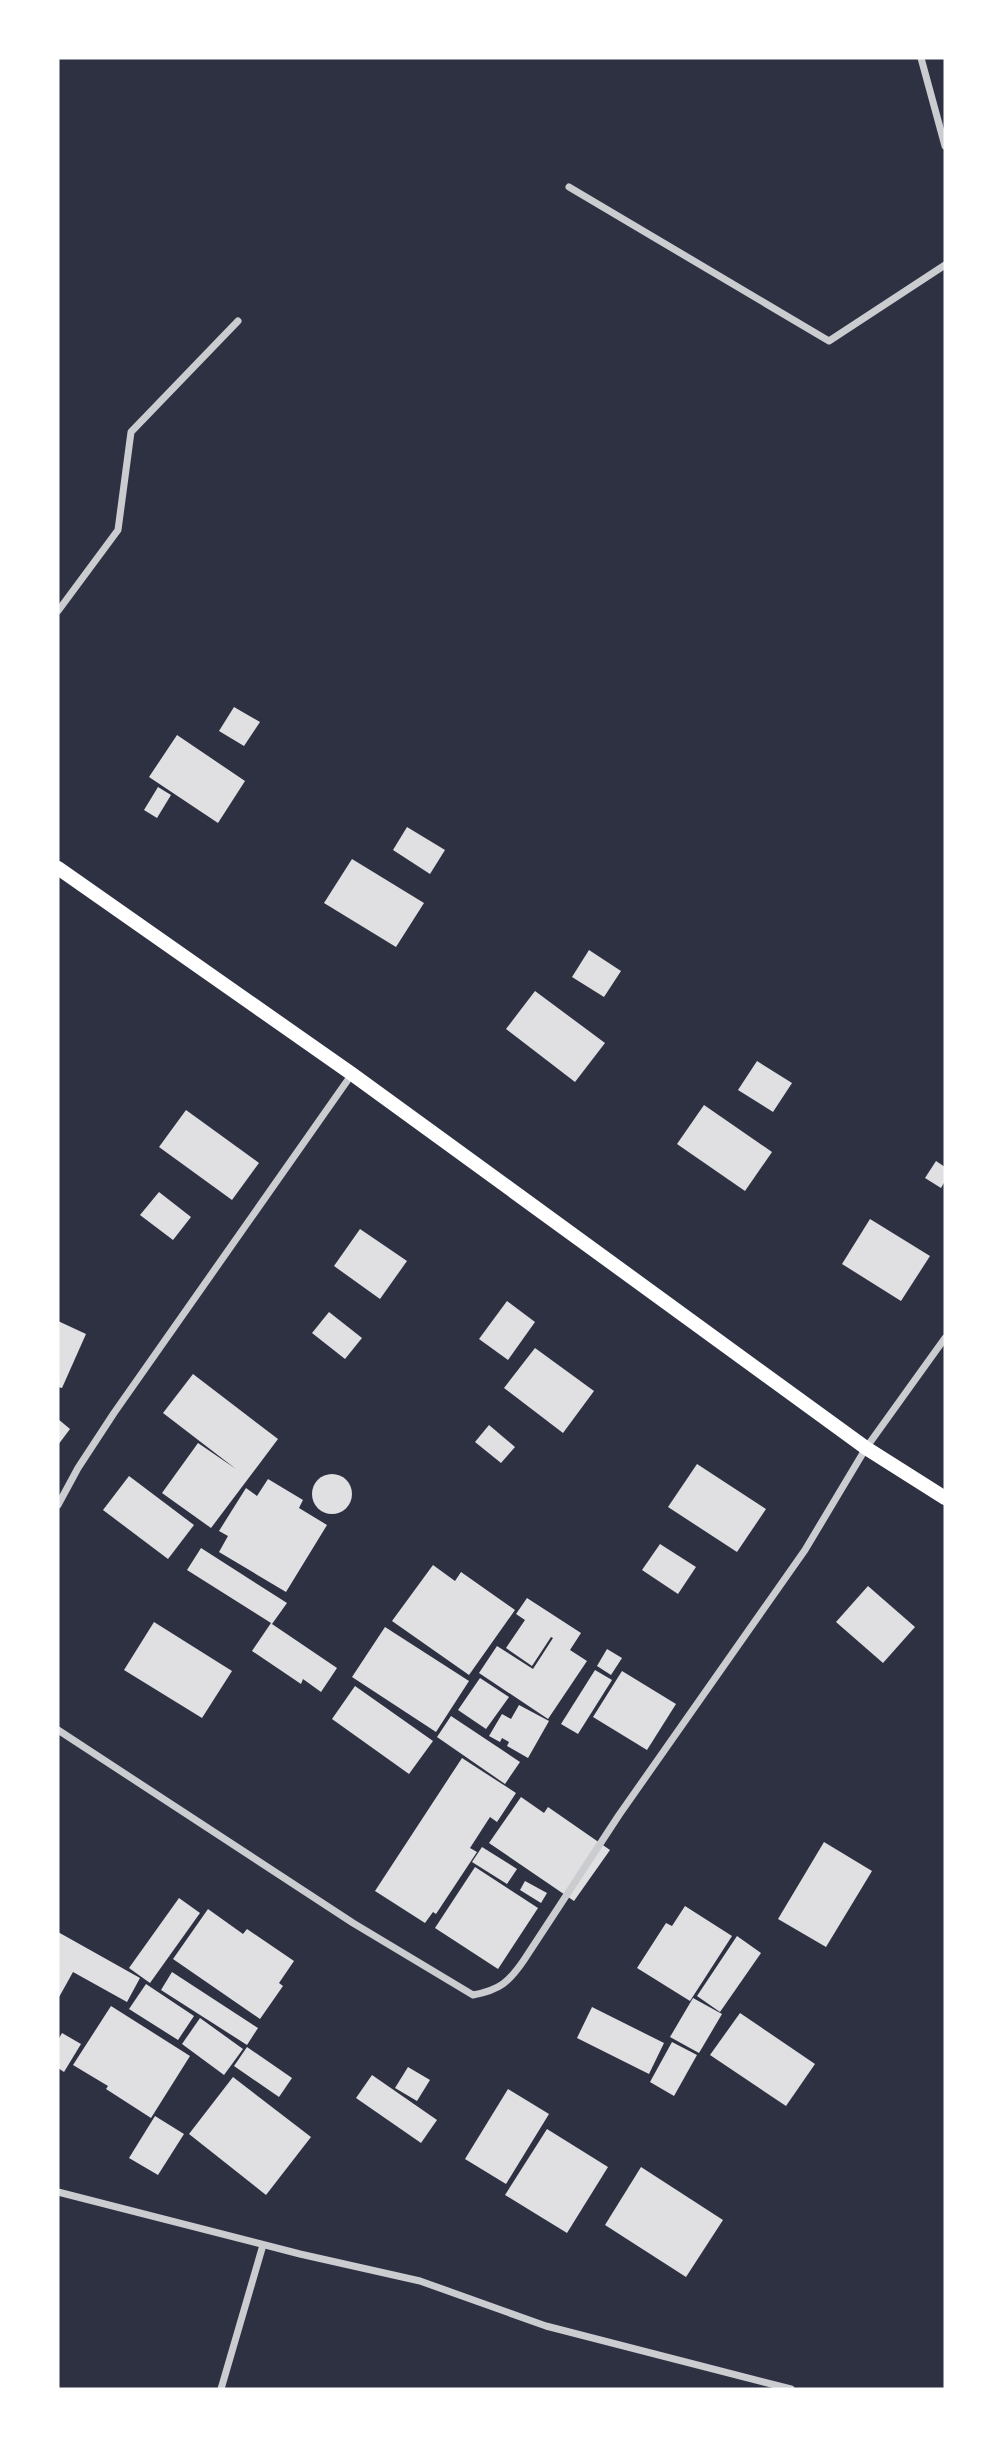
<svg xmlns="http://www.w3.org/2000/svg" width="1003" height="2447" font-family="Rubik,sans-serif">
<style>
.building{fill:#e0e0e3}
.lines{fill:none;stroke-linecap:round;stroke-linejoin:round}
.minor{stroke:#caccd0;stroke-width:7}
.secondary{stroke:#fff;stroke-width:14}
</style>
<rect width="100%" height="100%" fill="#2d3142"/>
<!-- building -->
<g class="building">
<path d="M234,707L260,722L244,746L219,731Z"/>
<path d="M177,735L245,781L218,823L149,777Z"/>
<path d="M158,787L171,795L157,818L144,810Z"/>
<path d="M407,827L445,850L430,874L393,850Z"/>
<path d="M352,859L424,903L396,947L324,903Z"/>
<path d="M589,950L621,971L604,997L572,977Z"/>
<path d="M535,991L605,1043L575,1082L506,1029Z"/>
<path d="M757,1061L792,1083L773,1112L738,1090Z"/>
<path d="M704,1105L772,1152L745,1191L677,1144Z"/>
<path d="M186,1110L259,1163L232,1200L159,1147Z"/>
<path d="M936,1161L945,1167V1181L941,1188L925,1178Z"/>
<path d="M159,1192L191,1217L173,1240L140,1215Z"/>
<path d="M870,1219L930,1256L901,1301L842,1264Z"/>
<path d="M360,1229L407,1261L380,1299L334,1266Z"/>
<path d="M507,1301L535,1322L508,1360L479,1339Z"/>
<path d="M329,1312L362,1338L345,1359L312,1333Z"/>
<path d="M58,1321L86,1334L62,1388L58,1387Z"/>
<path d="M535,1348L594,1391L563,1433L504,1388Z"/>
<path d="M193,1374L278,1439L211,1528L162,1493L198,1443L236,1469L163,1413Z"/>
<path d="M58,1419L70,1429L58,1445Z"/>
<path d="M489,1425L515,1447L501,1463L475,1442Z"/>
<path d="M697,1464L766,1509L737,1552L668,1507Z"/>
<circle cx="332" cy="1494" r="20"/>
<path d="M129,1476L194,1525L168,1559L103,1510Z"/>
<path d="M268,1479L303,1500L299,1508L327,1525L286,1592L219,1552L228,1536L219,1531L246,1488L257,1496Z"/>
<path d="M660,1544L696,1567L678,1594L642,1570Z"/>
<path d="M201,1548L287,1603L272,1624L337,1668L321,1692L303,1679L301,1684L252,1651L271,1623L187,1570Z"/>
<path d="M433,1565L455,1581L461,1572L515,1610L469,1675L392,1621Z"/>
<path d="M868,1586L915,1627L883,1663L836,1622Z"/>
<path d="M527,1598L581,1633L570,1650L587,1661L548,1719L479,1673L497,1646L533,1669L553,1638L551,1637L532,1666L506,1648L525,1620L516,1614Z"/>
<path d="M154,1622L232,1671L202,1718L124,1670Z"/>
<path d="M385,1627L469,1681L436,1732L352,1677Z"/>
<path d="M607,1649L622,1658L611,1675L597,1666Z"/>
<path d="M595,1670L612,1680L578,1734L561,1724Z"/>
<path d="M622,1671L676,1704L647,1750L593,1717Z"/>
<path d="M480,1678L509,1697L486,1729L458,1710Z"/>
<path d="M355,1686L433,1741L409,1774L332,1719Z"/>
<path d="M519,1705L549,1721L528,1758L507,1746L509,1742L502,1738L500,1742L489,1736L502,1714L511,1719Z"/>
<path d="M451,1716L520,1762L505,1784L437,1737Z"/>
<path d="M462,1758L516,1793L497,1822L490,1817L470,1848L477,1852L436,1914L433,1912L425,1923L375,1891Z"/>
<path d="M521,1797L544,1813L548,1807L610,1850L574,1901L489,1843Z"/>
<path d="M824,1842L872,1871L826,1947L778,1919Z"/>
<path d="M482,1847L517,1869L507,1884L472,1862Z"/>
<path d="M475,1867L538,1908L498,1969L435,1928Z"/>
<path d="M525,1881L547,1893L541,1903L520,1890Z"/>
<path d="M179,1898L200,1913L150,1983L129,1968Z"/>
<path d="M685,1906L732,1936L690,2001L637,1968L666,1923L672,1926Z"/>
<path d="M208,1909L243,1934L247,1929L294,1961L279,1983L283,1986L260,2019L173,1959Z"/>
<path d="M58,1932L140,1978L127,2002L73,1972L58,1999Z"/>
<path d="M737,1936L761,1953L720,2012L697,1996Z"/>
<path d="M172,1972L258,2028L247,2045L161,1990Z"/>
<path d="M146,1984L194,2016L178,2040L129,2009Z"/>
<path d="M693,1998L722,2014L699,2053L670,2037Z"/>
<path d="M111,2006L190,2056L151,2118L106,2089L108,2086L73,2065Z"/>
<path d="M592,2007L664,2043L649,2074L577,2038Z"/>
<path d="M740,2013L815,2064L786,2106L710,2055Z"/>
<path d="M200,2018L243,2049L224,2075L182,2044Z"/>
<path d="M62,2033L81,2044L64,2072L58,2068V2040Z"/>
<path d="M672,2042L697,2055L674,2096L650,2082Z"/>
<path d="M247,2047L292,2078L279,2097L234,2066Z"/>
<path d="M408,2067L430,2080L417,2101L395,2088Z"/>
<path d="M372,2075L437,2120L421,2143L356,2098Z"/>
<path d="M233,2077L311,2137L266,2195L189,2134Z"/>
<path d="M508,2089L549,2114L506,2184L465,2159Z"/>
<path d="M155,2116L184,2134L158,2175L129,2158Z"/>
<path d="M547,2129L608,2167L567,2233L505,2195Z"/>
<path d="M641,2167L723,2220L686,2277L605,2225Z"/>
</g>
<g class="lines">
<!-- minor -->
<g class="minor">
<path d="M921,58L945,146"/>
<path d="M569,187L829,341L945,265"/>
<path d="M58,611L118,530L131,432L238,321"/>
<path d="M58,1505L78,1468L114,1413L352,1074"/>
<path d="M58,1730L353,1923L473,1995C500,1990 509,1982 524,1960L619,1815L805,1550L866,1448L945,1338"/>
<path d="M58,2192L300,2254L420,2281L546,2326L791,2389"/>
<path d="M221,2389L263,2245"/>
</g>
<!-- secondary -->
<path class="secondary" d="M58,868L352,1074L866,1448L945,1498"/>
</g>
<!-- border -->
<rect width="1003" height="2447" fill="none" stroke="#ffffff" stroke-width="119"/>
</svg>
